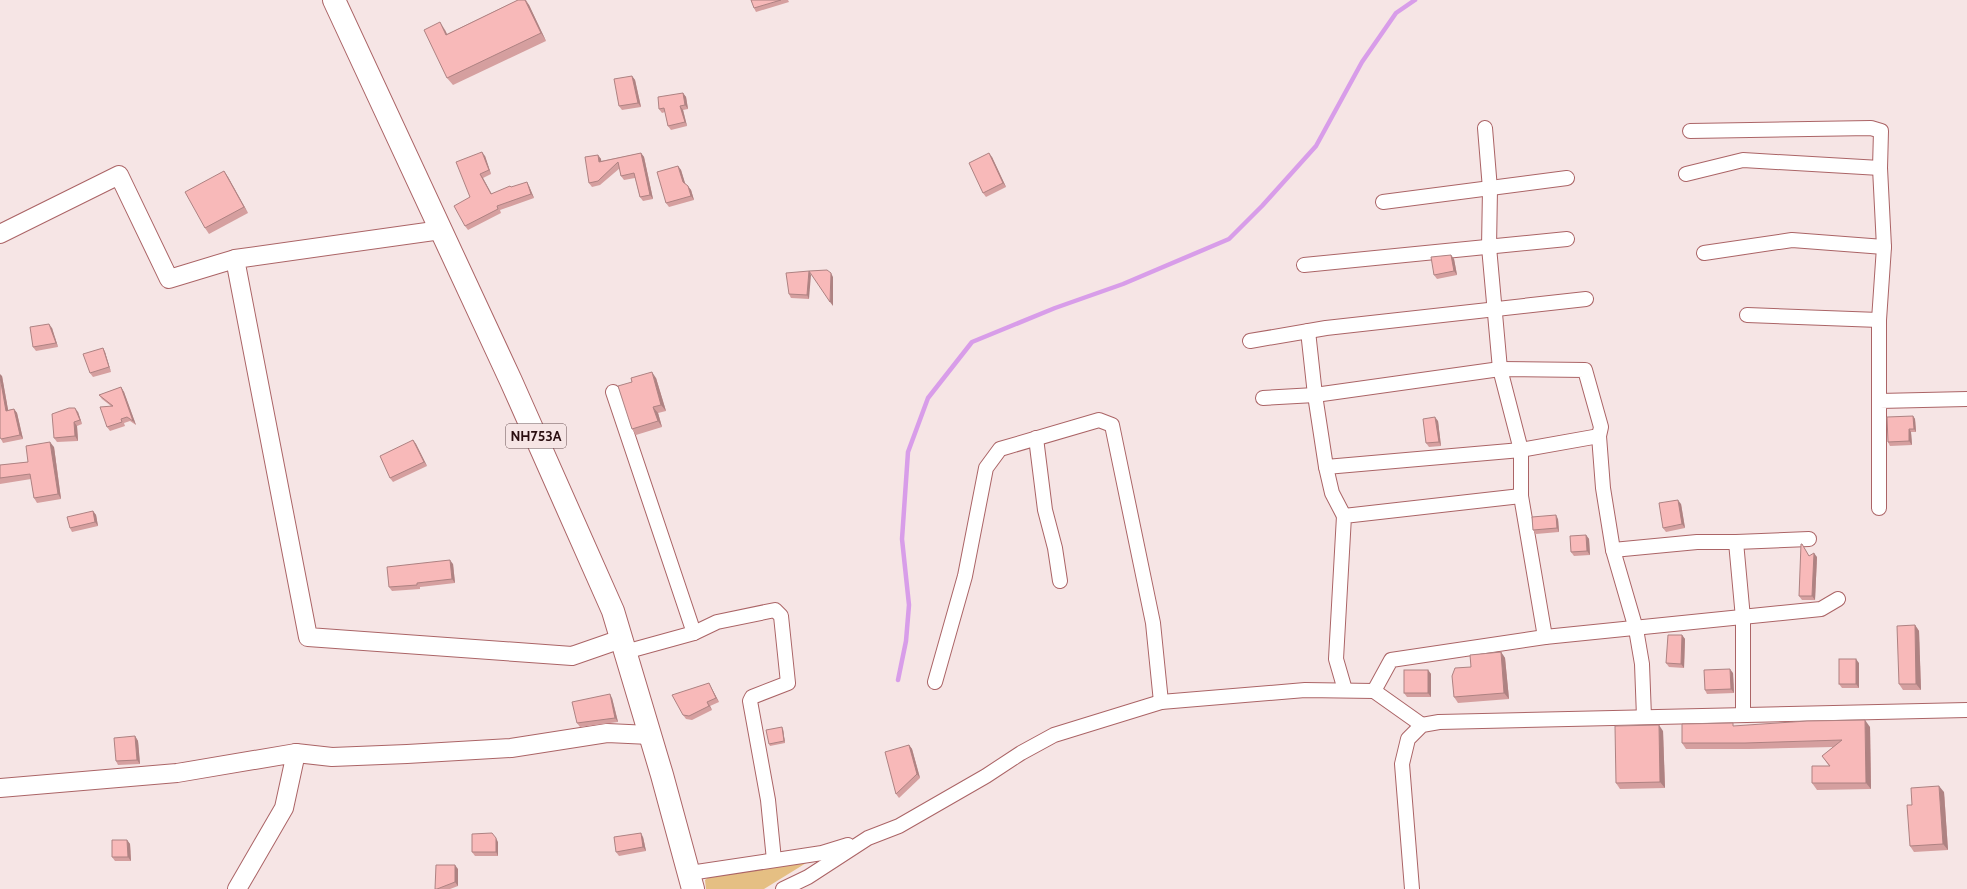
<svg xmlns="http://www.w3.org/2000/svg" width="1967" height="889" font-family="Cabin,sans-serif">
<style>
.green{fill:#e5bf83}
.lines{fill:none;stroke-linecap:round;stroke-linejoin:round}
.stream{stroke:#d89de9;stroke-width:4.5}
.minor-casing{stroke:#ab6466;stroke-width:16}
.tertiary-casing{stroke:#ab6466;stroke-width:20}
.trunk-casing{stroke:#ab6466;stroke-width:24}
.minor{stroke:#fff;stroke-width:14}
.tertiary{stroke:#fff;stroke-width:18}
.trunk{stroke:#fff;stroke-width:22}
.wall{fill:#d59f9f}
.shaded-wall{fill:#ae8282}
.building{fill:#f8b9b9;stroke:#ae8282}
.labels{text-anchor:middle;dominant-baseline:central;stroke-width:4;stroke-linejoin:round;paint-order:stroke}
.shield{fill:#f6e5e5;stroke:#674e50;stroke-width:1}
.shield-label{font-size:14px;font-weight:bold;fill:#2a0e10}
</style>
<rect width="100%" height="100%" fill="#f6e5e5"/>
<!-- green -->
<path class="green" d="M811,860L764,889H706L705,880L715,872Z"/>
<g class="lines">
<!-- stream -->
<path class="stream" d="M898,680L906,641L909,605L902,539L908,452L928,398L972,342L1055,308L1123,284L1229,239L1262,206L1316,146L1362,62L1396,13L1415,0"/>
<!-- minor casing -->
<g class="minor-casing">
<g id="minor">
<path d="M1485,128L1490,189L1489,247L1500,369L1521,450V496L1545,637"/>
<path d="M1690,131L1871,128L1881,131L1880,168L1884,247L1879,320V401"/>
<path d="M1686,174L1743,160L1880,168"/>
<path d="M1383,202L1567,178"/>
<path d="M1704,253L1792,240L1884,247"/>
<path d="M1304,265L1567,239"/>
<path d="M1747,315L1879,320"/>
<path d="M1308,331L1315,395L1326,467L1332,493L1344,516"/>
<path d="M1250,341L1326,328L1586,299"/>
<path d="M613,392L694,633"/>
<path d="M1263,398L1315,395L1500,369L1585,370L1601,427L1599,436L1603,488L1613,550L1636,629L1642,664L1644,717"/>
<path d="M1036,438L1045,510L1055,548L1060,581"/>
<path d="M1326,467L1521,450L1599,436"/>
<path d="M1879,508V401L1967,399"/>
<path d="M1613,550L1697,542H1736"/>
<path d="M625,652L694,633L717,622L775,610L781,616L788,683L752,697L750,701L768,800L774,860"/>
<path d="M935,682L965,576L986,468L1000,449L1099,420L1112,425L1153,623L1161,702"/>
<path d="M1345,690L1336,659L1344,516L1521,496"/>
<path d="M1374,691L1391,660L1545,637L1821,609L1838,599"/>
<path d="M1743,715V618L1736,542L1809,539"/>
<path d="M690,873L822,853L848,845"/>
<path d="M783,889L808,877L868,838L899,826L986,776L1021,753L1054,735L1161,702L1305,690L1374,691L1422,725"/>
<path d="M1412,889L1402,764L1408,739L1422,725L1439,722L1967,710"/>
</g>
</g>
<!-- tertiary casing -->
<g class="tertiary-casing">
<g id="tertiary">
<path d="M441,230L235,259L308,637L572,656L621,639"/>
<path d="M0,234L119,175L169,279L235,259"/>
<path d="M296,753L332,757L407,754L511,748L607,733L650,735"/>
<path d="M0,788L177,773L296,753L284,808L237,889"/>
</g>
</g>
<!-- trunk casing -->
<g class="trunk-casing">
<path id="trunk" d="M334,0L511,381L613,611L662,775L693,889"/>
</g>
<!-- minor -->
<use href="#minor" class="minor"/>
<!-- tertiary -->
<use href="#tertiary" class="tertiary"/>
<!-- trunk -->
<use href="#trunk" class="trunk"/>
</g>
<!-- wall -->
<g class="wall">
<path d="M518,0H526L529,5L546,41L453,85L447,78L445,30L447,34Z"/>
<path d="M751,0H788L789,2L756,12L754,8Z"/>
<path d="M632,76L635,80L641,107L622,110L619,106Z"/>
<path d="M683,93L686,97L688,109L683,110L687,126L671,130L668,126L665,112L662,113L659,109Z"/>
<path d="M641,153L644,157L653,199L643,201L640,197L635,178L624,180L621,176L620,168L600,185L592,187L589,183L598,155L601,159V161Z"/>
<path d="M485,156L491,174L483,178L491,194L511,187L529,186L534,198L500,210L501,213L468,230L465,226L470,197Z"/>
<path d="M992,157L1006,187L986,197L983,193Z"/>
<path d="M678,166L681,170L685,184L691,190L694,200L669,207L666,203Z"/>
<path d="M224,171L228,177L248,213L209,234L205,228Z"/>
<path d="M1451,255L1454,259L1457,275L1437,279L1434,275Z"/>
<path d="M809,271V299L791,298L789,294Z"/>
<path d="M52,328L58,347L36,351L33,347Z"/>
<path d="M103,348L105,352L111,372L93,377L90,373Z"/>
<path d="M2,376L8,410L14,409L17,413L23,439L3,443L1,439Z"/>
<path d="M656,378L666,411L658,413L662,427L636,435L632,429Z"/>
<path d="M121,387L124,392L136,425L130,421L124,423L125,426L110,431L107,427L111,406L102,399L99,395Z"/>
<path d="M78,412L82,424L77,426L78,441L57,442L54,438Z"/>
<path d="M1913,416L1915,419L1916,432H1911L1912,445L1890,446L1888,442Z"/>
<path d="M1438,421L1441,446L1429,447L1426,443Z"/>
<path d="M413,440L416,444L427,466L393,482L390,478Z"/>
<path d="M54,447L61,499L37,503L34,498L31,479L0,484V465L28,462Z"/>
<path d="M1681,504L1685,528L1666,532L1663,528Z"/>
<path d="M93,511L96,515L98,526L72,532L70,528Z"/>
<path d="M1558,519L1559,532L1536,534L1533,530Z"/>
<path d="M1586,535L1589,539L1590,555L1574,556L1571,552Z"/>
<path d="M1802,544L1809,556L1817,557L1815,600H1802L1799,596Z"/>
<path d="M453,564L455,583L420,587V589L392,591L389,587Z"/>
<path d="M1915,625L1919,631L1921,690H1903L1899,684Z"/>
<path d="M1682,635L1685,639L1684,668L1669,667L1666,663Z"/>
<path d="M1501,652L1505,658L1509,699L1458,703L1454,697L1471,667Z"/>
<path d="M1859,663V688H1842L1839,684Z"/>
<path d="M1428,670L1431,674V697H1407L1404,693Z"/>
<path d="M1733,673L1734,693L1707,694L1705,690Z"/>
<path d="M709,683L711,687L719,702L710,706L712,710L692,720L686,719L683,715Z"/>
<path d="M612,698L618,722L580,727L577,723Z"/>
<path d="M1735,726L1870,727L1871,789L1817,790L1812,783L1829,766L1822,756L1833,747L1749,749H1686L1682,743Z"/>
<path d="M783,729L785,743L770,746L769,744Z"/>
<path d="M1663,731L1665,788L1620,789L1616,783Z"/>
<path d="M135,736L138,741L140,764L118,765L116,761Z"/>
<path d="M909,745L912,749L920,778L899,798L896,794Z"/>
<path d="M1944,792L1948,850L1914,852L1910,846L1912,805Z"/>
<path d="M643,837L646,851L619,856L616,852Z"/>
<path d="M127,840L130,844L131,861H115L112,857Z"/>
<path d="M498,842V856H475L472,852Z"/>
<path d="M458,869V886L450,889H435Z"/>
</g>
<!-- shaded-wall -->
<g class="shaded-wall">
<path d="M525,0L529,5L546,41L541,33Z"/>
<path d="M440,22L445,30L451,43L446,35Z"/>
<path d="M632,76L635,80L641,107L638,103Z"/>
<path d="M683,93L686,97L688,109L685,105Z"/>
<path d="M680,106L683,110L687,126L685,122Z"/>
<path d="M482,152L485,156L491,174L489,170Z"/>
<path d="M641,153L644,157L653,199L650,195Z"/>
<path d="M989,153L992,157L1006,187L1003,183Z"/>
<path d="M598,155L601,159L602,166L599,162Z"/>
<path d="M678,166L681,170L686,186L683,182Z"/>
<path d="M224,171L228,177L248,213L244,207Z"/>
<path d="M480,174L483,178L494,198L491,194Z"/>
<path d="M527,182L529,186L534,198L531,194Z"/>
<path d="M688,186L691,190L694,200L691,196Z"/>
<path d="M1451,255L1454,259L1457,275L1454,271Z"/>
<path d="M809,271L811,275L809,299L807,295Z"/>
<path d="M831,273L833,277V306L830,302Z"/>
<path d="M49,324L52,328L58,347L56,343Z"/>
<path d="M103,348L105,352L111,372L109,367Z"/>
<path d="M652,372L656,378L666,411L661,405Z"/>
<path d="M0,374L2,376L9,415L6,411L0,377Z"/>
<path d="M121,387L124,392L136,425L133,421Z"/>
<path d="M653,407L658,413L662,427L658,421Z"/>
<path d="M75,408L78,412L82,424L80,420Z"/>
<path d="M14,409L17,413L23,439L20,435Z"/>
<path d="M1913,416L1915,419L1916,432L1914,429Z"/>
<path d="M1435,417L1438,421L1441,446L1439,442Z"/>
<path d="M74,422L77,426L78,441L75,436Z"/>
<path d="M1909,429L1911,432L1912,445L1909,441Z"/>
<path d="M413,440L416,444L427,466L424,462Z"/>
<path d="M50,442L54,447L61,499L58,494Z"/>
<path d="M1678,500L1681,504L1685,528L1682,524Z"/>
<path d="M93,511L96,515L98,526L95,522Z"/>
<path d="M1556,515L1558,519L1559,532L1557,528Z"/>
<path d="M1586,535L1589,539L1590,555L1587,551Z"/>
<path d="M1814,553L1817,557L1815,600L1812,596Z"/>
<path d="M450,560L453,564L455,583L452,579Z"/>
<path d="M1915,625L1919,631L1921,690L1916,684Z"/>
<path d="M1682,635L1685,639L1684,668L1681,664Z"/>
<path d="M1501,652L1505,658L1509,699L1504,693Z"/>
<path d="M1856,659L1859,663V688L1856,684Z"/>
<path d="M1730,669L1733,673L1734,693L1731,689Z"/>
<path d="M1428,670L1431,674V697L1428,693Z"/>
<path d="M709,683L711,687L719,702L716,698Z"/>
<path d="M610,694L612,698L618,722L615,718Z"/>
<path d="M707,702L710,706L712,710L709,706Z"/>
<path d="M1865,720L1870,727L1871,789L1866,783Z"/>
<path d="M1659,725L1663,731L1665,788L1660,782Z"/>
<path d="M782,727L783,729L785,743L784,741Z"/>
<path d="M135,736L138,741L140,764L137,760Z"/>
<path d="M909,745L912,749L920,778L917,774Z"/>
<path d="M1939,786L1944,792L1948,850L1943,844Z"/>
<path d="M641,833L643,837L646,851L643,847Z"/>
<path d="M496,838L498,842V856L496,852Z"/>
<path d="M127,840L130,844L131,861L128,857Z"/>
<path d="M455,865L458,869V886L455,882Z"/>
</g>
<!-- building -->
<g class="building">
<path d="M518,0H525L541,33L447,78L424,30L440,22L446,35Z"/>
<path d="M751,0H781L754,8Z"/>
<path d="M632,76L638,103L619,106L614,79Z"/>
<path d="M683,93L685,105L680,106L685,122L668,126L664,108L659,109L658,97Z"/>
<path d="M482,152L489,170L480,174L491,194L510,186L511,187L527,182L531,194L497,206L498,209L465,226L454,206L470,197L456,162Z"/>
<path d="M641,153L650,195L640,197L634,173L621,176L618,162L598,181L589,183L585,157L598,155L599,162Z"/>
<path d="M989,153L1003,183L983,193L969,163Z"/>
<path d="M678,166L683,182L688,186L691,196L666,203L657,172Z"/>
<path d="M224,171L244,207L205,228L185,192Z"/>
<path d="M1451,255L1454,271L1434,275L1431,257Z"/>
<path d="M827,270L831,273L830,302L809,271Z"/>
<path d="M809,271L807,295L789,294L786,273Z"/>
<path d="M49,324L56,343L33,347L30,327Z"/>
<path d="M103,348L109,367L90,373L83,354Z"/>
<path d="M652,372L661,405L653,407L658,421L632,429L618,386L632,382L631,378Z"/>
<path d="M0,377L6,411L14,409L20,435L1,439L0,437Z"/>
<path d="M121,387L133,421L127,417L121,419L122,422L107,427L100,407L113,406L99,395Z"/>
<path d="M69,408H75L80,420L74,422L75,436L54,438L52,414Z"/>
<path d="M1913,416L1914,429H1909V441L1888,442L1887,417Z"/>
<path d="M1435,417L1439,442L1426,443L1423,419Z"/>
<path d="M413,440L424,462L390,478L380,456Z"/>
<path d="M50,442L58,494L34,498L30,474L0,478V465L28,462L26,446Z"/>
<path d="M1678,500L1682,524L1663,528L1659,503Z"/>
<path d="M93,511L95,522L70,528L67,517Z"/>
<path d="M1556,515L1557,528L1533,530L1532,517Z"/>
<path d="M1586,535L1587,551L1571,552L1570,536Z"/>
<path d="M1801,544H1802L1809,556L1814,553L1812,596H1799Z"/>
<path d="M450,560L452,579L417,583V585L389,587L387,567Z"/>
<path d="M1915,625L1916,684H1899L1897,626Z"/>
<path d="M1668,635H1682L1681,664L1666,663Z"/>
<path d="M1501,652L1504,693L1454,697L1452,676L1455,668L1471,667L1470,655Z"/>
<rect x="1839" y="659" width="17" height="25"/>
<path d="M1730,669L1731,689L1705,690L1704,670Z"/>
<rect x="1404" y="670" width="24" height="23"/>
<path d="M709,683L716,698L707,702L709,706L689,716L683,715L672,695Z"/>
<path d="M610,694L615,718L577,723L572,702Z"/>
<path d="M1865,720L1866,783H1812V766H1830L1822,756L1842,740L1745,743H1682V724L1733,723V726L1807,721Z"/>
<path d="M1659,725L1660,782L1616,783L1615,726Z"/>
<path d="M782,727L784,741L769,744L766,730Z"/>
<path d="M135,736L137,760L116,761L114,738Z"/>
<path d="M909,745L917,774L896,794L885,752Z"/>
<path d="M1939,786L1943,844L1910,846L1907,805H1912L1911,788Z"/>
<path d="M492,833L496,838V852H472V834Z"/>
<path d="M641,833L643,847L616,852L614,837Z"/>
<path d="M112,840H127L128,857H112Z"/>
<path d="M436,865H455V882L437,889H435Z"/>
</g>
<g class="labels">
<!-- shield labels -->
<rect class="shield" x="506" y="424" width="60" height="24" rx="3"/>
<g class="shield-label">
<text x="536" y="436">NH753A</text>
</g>
</g>
</svg>
